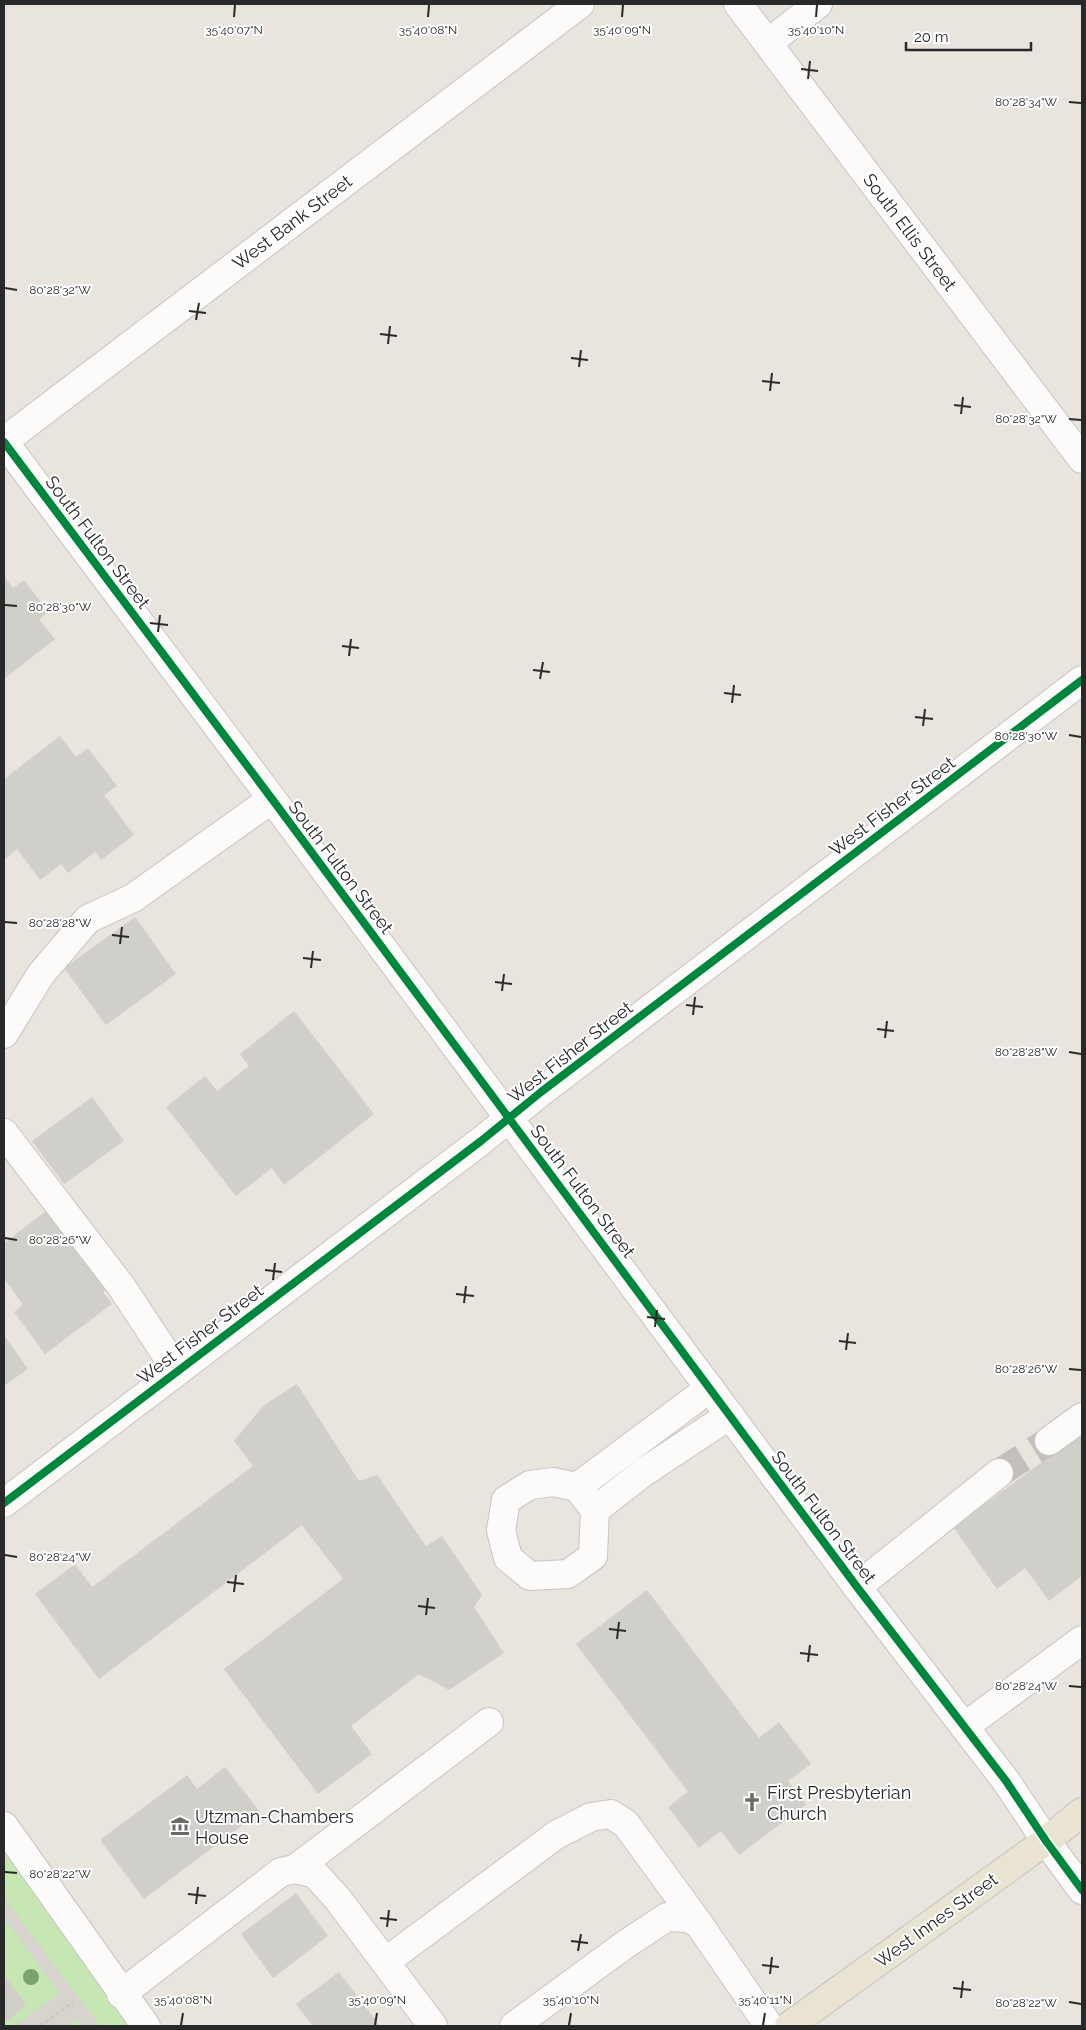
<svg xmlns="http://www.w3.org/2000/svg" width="1086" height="2030" font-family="Raleway,sans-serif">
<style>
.green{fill:#c6e7b4}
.plaza{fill:#d7d3cd}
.building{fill:#d1cfca}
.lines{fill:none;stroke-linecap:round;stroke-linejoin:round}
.minor-tunnel{stroke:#c3bfba;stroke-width:28;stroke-dasharray:28 14;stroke-linecap:butt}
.minor-casing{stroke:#c6c4c4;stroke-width:30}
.major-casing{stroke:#c4c3c0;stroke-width:30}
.path{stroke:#c8c7c6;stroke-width:3;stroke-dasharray:4 2.5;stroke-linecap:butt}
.minor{stroke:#fcfbfa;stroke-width:28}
.major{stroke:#e8e4d1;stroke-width:28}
.cycleway-casing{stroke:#fff;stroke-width:11}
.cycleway{stroke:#00873e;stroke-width:8}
.tree{fill:#7aa36e}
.ticks{fill:none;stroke:#292929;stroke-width:2}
.labels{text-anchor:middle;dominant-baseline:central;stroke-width:4;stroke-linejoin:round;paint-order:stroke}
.street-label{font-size:18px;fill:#292929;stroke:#fff}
.poi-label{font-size:18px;fill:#292929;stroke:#fff;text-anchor:start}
.ticks-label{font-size:12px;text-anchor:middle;fill:#292929;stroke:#fff;stroke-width:4;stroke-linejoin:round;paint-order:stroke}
</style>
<rect width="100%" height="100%" fill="#e9e5de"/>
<!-- green -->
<path class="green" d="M4,1841L139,2026H4Z"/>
<!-- plaza -->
<path class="plaza" d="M4,1897L63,1977L100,2026H82L76,2019L67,2026H14L59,1993L4,1918Z"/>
<!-- building -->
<g class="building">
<path d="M4,576L13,588L24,580L49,612L39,619L55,639L4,679Z"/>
<path d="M60,736L76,757L88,748L117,786L104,795L134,835L101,860L95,852L68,873L61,864L40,880L17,849L4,860V779Z"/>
<path d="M135,917L176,974L106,1025L64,968Z"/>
<path d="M294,1011L374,1114L284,1185L272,1168L236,1196L166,1107L205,1076L217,1091L249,1066L240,1054Z"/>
<path d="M92,1097L124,1141L64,1184L32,1141Z"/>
<path d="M53,1206L111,1286L103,1292L112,1304L45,1354L14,1312L23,1305L4,1278V1243Z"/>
<path d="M4,1335L28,1369L4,1386Z"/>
<path d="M297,1384L359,1481L377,1475L426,1546L442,1536L482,1595L474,1607L504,1653L449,1690L419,1674L351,1726L372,1754L318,1794L224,1669L343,1579L302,1525L99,1679L35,1594L75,1564L92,1587L253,1466L234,1441L263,1406Z"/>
<path d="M1082,1433V1576L1049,1601L1025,1568L997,1589L953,1527Z"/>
<path d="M647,1590L759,1738L779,1722L811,1764L788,1781L806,1805L739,1855L721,1831L699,1848L668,1807L688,1792L576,1644Z"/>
<path d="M225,1767L260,1812L144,1899L100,1840L187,1775L197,1789Z"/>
<path d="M296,1893L328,1936L273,1978L241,1934Z"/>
<path d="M339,1972L380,2026H313L296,2004Z"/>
<path d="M4,1974L26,2006L4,2023Z"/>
</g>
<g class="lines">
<!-- minor-tunnel -->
<path class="minor-tunnel" d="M999,1473L1049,1441"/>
<!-- minor casing -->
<g class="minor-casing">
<g id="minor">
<path d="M738,4L1082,459"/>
<path d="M768,43L818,4"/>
<path d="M4,441L580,4"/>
<path d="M4,442L272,799L857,1587L1006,1781L1046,1841L1082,1890"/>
<path d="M4,1034L41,974L88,919L133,898L272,799"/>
<path d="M4,1133L121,1286L177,1371"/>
<path d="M1049,1441L1082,1417"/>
<path d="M577,1487L710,1388"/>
<path d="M4,1503L481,1141L541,1092L1082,680"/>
<path d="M595,1510L577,1487L553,1482L530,1485L506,1500L501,1530L508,1558L530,1576L568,1574L593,1556L595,1510L644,1472L730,1415"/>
<path d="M857,1587L999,1473"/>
<path d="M964,1727L1082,1640"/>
<path d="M4,1826L146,2026"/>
<path d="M295,1869L489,1722"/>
<path d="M385,1962L556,1835L591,1817L611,1814L626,1824L699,1924L769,2026"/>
<path d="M121,1994L281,1872L295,1869L315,1874L337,1898L433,2026"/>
<path d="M514,2026L626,1944L667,1917L688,1918L699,1924"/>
</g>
</g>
<!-- major casing -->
<g class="major-casing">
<path id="major" d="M789,2026L1046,1841L1082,1812"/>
</g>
<!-- path -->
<path class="path" d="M40,2026L73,2002"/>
<!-- minor -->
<use href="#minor" class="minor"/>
<!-- major -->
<use href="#major" class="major"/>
<!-- cycleway casing -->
<g class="cycleway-casing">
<g id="cycleway">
<path d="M4,442L272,799L857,1587L1006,1781L1046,1841L1082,1890"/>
<path d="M4,1503L481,1141L541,1092L1082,680"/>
</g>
</g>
<!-- cycleway -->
<use href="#cycleway" class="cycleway"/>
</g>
<!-- trees -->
<circle class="tree" cx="31" cy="1977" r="8"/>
<!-- ticks -->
<path class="ticks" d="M234,17L235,5M428,17L429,5M622,17L623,5M816,17L817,5M801,69L818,71M808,79L810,61M1069,102L1081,103M5,288L17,290M189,311L206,313M196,320L199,303M380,334L397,336M388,344L390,326M571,358L588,360M579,367L581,350M762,381L780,383M770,391L772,373M954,405L971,407M961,414L963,397M1069,419L1081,420M5,605L17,606M150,623L168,625M158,632L160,615M342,646L359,648M349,656L351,639M533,670L550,672M540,679L543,662M724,693L741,695M732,703L734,685M915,717L933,719M923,726L925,709M1069,735L1081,737M5,922L17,923M112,935L129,937M120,944L122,927M303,958L321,960M311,968L313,951M495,982L512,984M502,991L504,974M686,1005L703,1007M693,1015L695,997M877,1029L894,1031M885,1038L887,1021M1069,1052L1081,1054M5,1238L17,1240M265,1270L282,1272M273,1280L275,1263M456,1294L474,1296M464,1303L466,1286M647,1317L665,1319M655,1327L657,1310M839,1341L856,1343M846,1350L848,1333M1069,1369L1081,1370M5,1555L17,1557M227,1582L244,1584M234,1592L236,1575M418,1606L435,1608M426,1615L428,1598M609,1629L626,1631M617,1639L619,1622M800,1653L818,1655M808,1662L810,1645M1069,1686L1081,1687M5,1872L17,1873M188,1894L206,1896M196,1904L198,1887M380,1918L397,1920M387,1927L389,1910M571,1941L588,1943M578,1951L581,1934M762,1965L779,1967M770,1974L772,1957M953,1988L971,1990M961,1998L963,1981M1069,2002L1081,2004M181,2025L183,2013M375,2025L377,2013M569,2025L571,2013M763,2025L765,2013"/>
<!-- icons -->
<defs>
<g id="church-bare" transform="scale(1.5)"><path d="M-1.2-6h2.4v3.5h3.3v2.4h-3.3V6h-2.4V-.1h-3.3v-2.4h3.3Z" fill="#6c6b68" stroke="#fff" stroke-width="2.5" paint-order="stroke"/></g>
<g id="museum-bare" transform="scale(1.5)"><path d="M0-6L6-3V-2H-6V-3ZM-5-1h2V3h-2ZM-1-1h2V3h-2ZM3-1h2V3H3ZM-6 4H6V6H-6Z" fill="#6c6b68" stroke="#fff" stroke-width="2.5" paint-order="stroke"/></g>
</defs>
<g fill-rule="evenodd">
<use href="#church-bare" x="752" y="1802"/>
<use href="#museum-bare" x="180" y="1826"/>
</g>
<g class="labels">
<!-- street labels -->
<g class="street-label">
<text transform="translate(292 222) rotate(-37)">West Bank Street</text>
<text transform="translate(910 232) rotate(53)">South Ellis Street</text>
<text transform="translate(98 542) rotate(53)">South Fulton Street</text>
<text transform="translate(892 806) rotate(-37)">West Fisher Street</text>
<text transform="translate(341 867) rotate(53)">South Fulton Street</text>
<text transform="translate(570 1052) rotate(-38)">West Fisher Street</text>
<text transform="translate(583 1191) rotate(53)">South Fulton Street</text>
<text transform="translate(200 1334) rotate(-37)">West Fisher Street</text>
<text transform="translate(824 1517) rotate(53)">South Fulton Street</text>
<text transform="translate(936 1920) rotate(-36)">West Innes Street</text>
</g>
<!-- poi labels -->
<g class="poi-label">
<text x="767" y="1792">First Presbyterian<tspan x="767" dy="21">Church</tspan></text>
<text x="195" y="1816">Utzman-Chambers<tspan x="195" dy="21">House</tspan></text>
</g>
</g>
<g class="ticks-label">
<text x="234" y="34">35°40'07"N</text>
<text x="428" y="34">35°40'08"N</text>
<text x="622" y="34">35°40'09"N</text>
<text x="816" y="34">35°40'10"N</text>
<text x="1026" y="106">80°28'34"W</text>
<text x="60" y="294">80°28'32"W</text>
<text x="1026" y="423">80°28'32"W</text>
<text x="60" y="611">80°28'30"W</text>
<text x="1026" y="740">80°28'30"W</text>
<text x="60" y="927">80°28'28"W</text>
<text x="1026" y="1056">80°28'28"W</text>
<text x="60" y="1244">80°28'26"W</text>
<text x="1026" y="1373">80°28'26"W</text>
<text x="60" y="1561">80°28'24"W</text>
<text x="1026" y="1690">80°28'24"W</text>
<text x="60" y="1878">80°28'22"W</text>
<text x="183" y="2004">35°40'08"N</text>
<text x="377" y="2004">35°40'09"N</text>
<text x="571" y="2004">35°40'10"N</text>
<text x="765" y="2004">35°40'11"N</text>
<text x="1026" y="2007">80°28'22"W</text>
</g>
<!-- border -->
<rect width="1086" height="2030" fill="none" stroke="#292929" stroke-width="10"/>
<!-- scale -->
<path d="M906 42v8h125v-8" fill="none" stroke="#292929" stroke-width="2.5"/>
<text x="914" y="42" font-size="15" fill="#292929" stroke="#ffffff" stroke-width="4" paint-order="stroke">20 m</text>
</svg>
